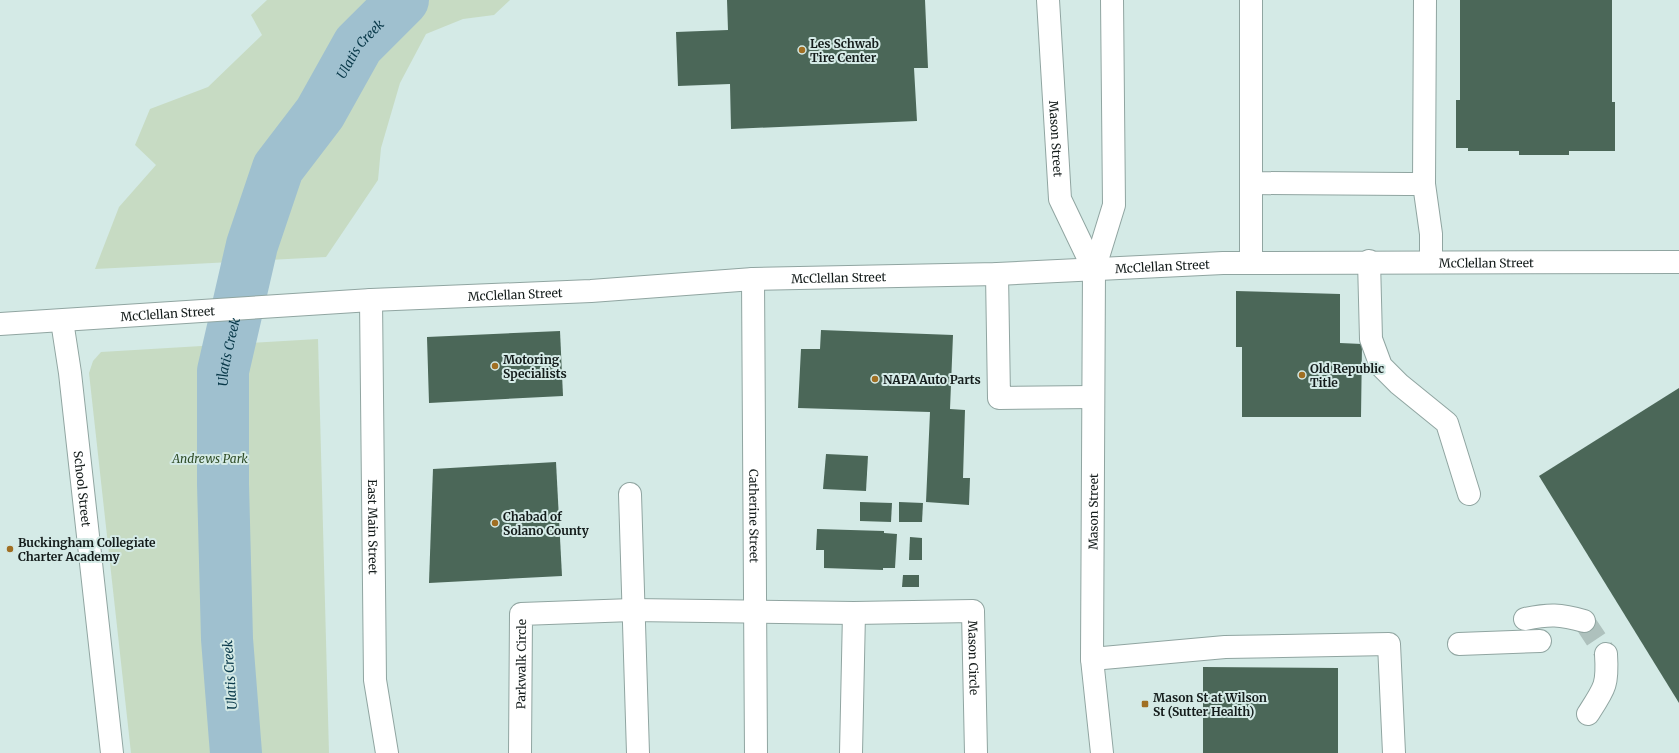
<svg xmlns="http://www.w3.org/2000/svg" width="1679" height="753" font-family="Merriweather,serif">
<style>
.green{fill:#c7dbc3}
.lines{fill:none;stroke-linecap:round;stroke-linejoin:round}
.river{stroke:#9fc0cf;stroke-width:52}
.building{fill:#4b6758}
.minor-tunnel{stroke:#aec1bd;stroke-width:22;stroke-dasharray:22 11;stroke-linecap:butt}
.minor-casing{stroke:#90a5a1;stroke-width:24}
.major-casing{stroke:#90a5a1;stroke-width:24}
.minor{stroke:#fff;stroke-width:22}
.major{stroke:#fff;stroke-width:22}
.poi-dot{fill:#a06f23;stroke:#d4eae6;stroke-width:1.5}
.labels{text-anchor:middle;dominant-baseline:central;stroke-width:4;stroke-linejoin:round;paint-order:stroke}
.poi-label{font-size:12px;font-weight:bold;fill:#141c1b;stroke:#d4eae6;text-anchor:start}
.street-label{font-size:12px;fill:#141c1b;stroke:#d4eae6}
.park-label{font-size:12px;font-style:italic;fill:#2e4c27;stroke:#d4eae6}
.water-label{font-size:13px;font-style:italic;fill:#083849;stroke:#d4eae6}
</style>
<rect width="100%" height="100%" fill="#d4eae6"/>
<!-- green -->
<g class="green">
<path d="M267,0H510L494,15L463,19L426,34L400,83L381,148L378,180L326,257L95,269L119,207L156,165L135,145L150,109L208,87L262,35L251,15Z"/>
<path d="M318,339L329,753H131L89,373L93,361L101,352Z"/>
</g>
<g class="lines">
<!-- river -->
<path class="river" id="s1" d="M236,753L227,639L223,484V371L252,245L278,168L320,113L358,45L403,0"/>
</g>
<!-- building -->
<g class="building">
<path d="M727,0H925L928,68H914L917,121L731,129L730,84L678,86L676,32L728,30Z"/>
<path d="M1460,0H1612V102H1615V151H1569V155H1519V151H1468V148H1456V100H1460Z"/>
<path d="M1236,291L1340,294V343L1362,344L1361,417H1242V347H1236Z"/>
<path d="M821,330L953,335L950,409L965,410L963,478H970L969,505L926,502L930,412L798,408L801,349H820Z"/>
<path d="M560,331L563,396L429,403L427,337Z"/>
<path d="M1679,388V703L1539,476Z"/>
<path d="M826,454L868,456L866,491L823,489Z"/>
<path d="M556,462L562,576L429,583L433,469Z"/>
<path d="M860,502L892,503L891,522L860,521Z"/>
<path d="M899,502L923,503L922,522H899Z"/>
<path d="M817,529L884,531V533L897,534L895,568H883V570L824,568V550H816Z"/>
<path d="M910,537L922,538V560H909Z"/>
<path d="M903,575H919V587H902Z"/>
<path d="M1203,667L1338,668V753H1203Z"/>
</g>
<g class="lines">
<!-- minor-tunnel -->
<path class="minor-tunnel" d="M1584,621L1606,654"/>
<!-- minor casing -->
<g class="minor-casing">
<g id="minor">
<path d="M1251,0V183L1408,184H1424L1425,0"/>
<path d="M1251,183V262"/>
<path d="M1424,184L1431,234V262"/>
<path d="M1369,261L1371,339L1381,366L1399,384L1447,423L1469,494"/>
<path d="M997,274L999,398L1093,397"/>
<path id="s2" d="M753,279L756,753"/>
<path id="s3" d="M371,300L375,680L387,753"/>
<path id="s4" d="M62,321L70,373L112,753"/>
<path id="s5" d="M0,324L371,300L591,291L753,279L997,274L1223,263L1679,262"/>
<path d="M630,494L638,753"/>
<path d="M1525,619C1549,614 1560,614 1584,621"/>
<path d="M1459,644L1540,641"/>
<path d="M1092,659L1225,647L1389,644L1394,753"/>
<path d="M1588,714C1605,688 1608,685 1606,654"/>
<path id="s6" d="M520,753L521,614L632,610L854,613L973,611L976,753"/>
<path d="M851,753L854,613"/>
</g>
</g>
<!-- major casing -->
<g class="major-casing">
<g id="major">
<path id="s7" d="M1048,0L1060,199L1094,270"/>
<path id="s8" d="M1102,753L1092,659L1094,270L1114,205L1112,0"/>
</g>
</g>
<!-- minor -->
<use href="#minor" class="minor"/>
<!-- major -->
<use href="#major" class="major"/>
</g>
<!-- markers -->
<g class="poi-dot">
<circle cx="802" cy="50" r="4"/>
<circle cx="495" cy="366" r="4"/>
<circle cx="1302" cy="375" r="4"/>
<circle cx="875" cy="379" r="4"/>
<circle cx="495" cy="523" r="4"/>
<circle cx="10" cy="549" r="4"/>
<rect x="1141" y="700" width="8" height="8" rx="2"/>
</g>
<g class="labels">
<!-- poi labels -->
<g class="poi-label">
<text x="810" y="43">Les Schwab<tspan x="810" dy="14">Tire Center</tspan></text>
<text x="503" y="359">Motoring<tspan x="503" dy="14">Specialists</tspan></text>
<text x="1310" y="368">Old Republic<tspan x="1310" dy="14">Title</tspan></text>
<text x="883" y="379">NAPA Auto Parts</text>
<text x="503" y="516">Chabad of<tspan x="503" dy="14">Solano County</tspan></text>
<text x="18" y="542">Buckingham Collegiate<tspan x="18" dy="14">Charter Academy</tspan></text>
<text x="1153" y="697">Mason St at Wilson<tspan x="1153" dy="14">St (Sutter Health)</tspan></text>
</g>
<!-- street labels -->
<g class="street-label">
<text stroke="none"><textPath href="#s7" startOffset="139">Mason Street</textPath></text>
<text stroke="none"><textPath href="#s5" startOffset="1488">McClellan Street</textPath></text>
<text stroke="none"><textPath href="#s5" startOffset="1164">McClellan Street</textPath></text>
<text stroke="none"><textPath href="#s5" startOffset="840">McClellan Street</textPath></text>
<text stroke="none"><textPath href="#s5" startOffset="516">McClellan Street</textPath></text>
<text stroke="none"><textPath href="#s5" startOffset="168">McClellan Street</textPath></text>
<text stroke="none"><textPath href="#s4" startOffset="169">School Street</textPath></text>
<text stroke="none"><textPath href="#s8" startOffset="242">Mason Street</textPath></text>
<text stroke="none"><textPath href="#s2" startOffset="237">Catherine Street</textPath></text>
<text stroke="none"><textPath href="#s3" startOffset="227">East Main Street</textPath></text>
<text stroke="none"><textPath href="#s6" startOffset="638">Mason Circle</textPath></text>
<text stroke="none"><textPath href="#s6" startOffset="89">Parkwalk Circle</textPath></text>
</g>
<!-- park labels -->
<g class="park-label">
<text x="210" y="458">Andrews Park</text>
</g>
<!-- water labels -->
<g class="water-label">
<text stroke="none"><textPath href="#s1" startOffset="738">Ulatis Creek</textPath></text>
<text stroke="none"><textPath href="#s1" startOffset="402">Ulatis Creek</textPath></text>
<text transform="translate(230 675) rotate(-94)">Ulatis Creek</text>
</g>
</g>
</svg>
